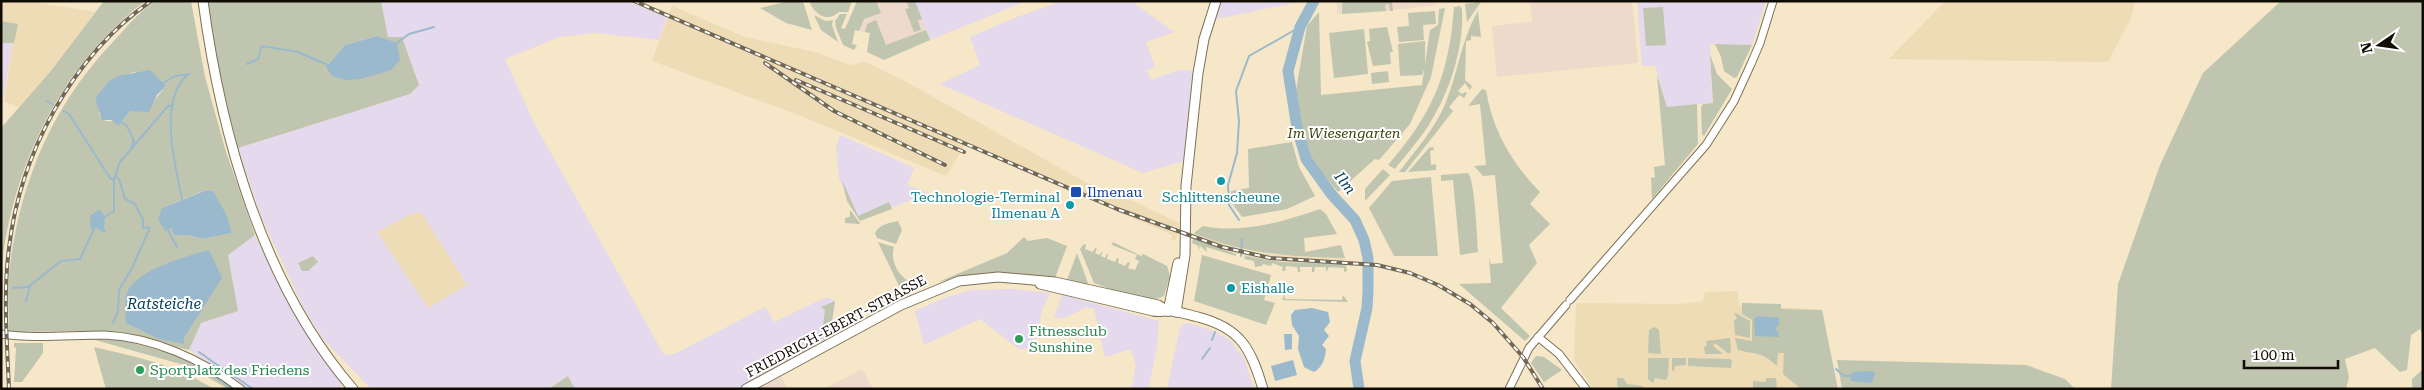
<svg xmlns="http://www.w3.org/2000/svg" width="2424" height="390" font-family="'Roboto Serif',serif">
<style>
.commercial{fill:#e4d9ed}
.built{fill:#eedcb6}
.education{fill:#eedacb}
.green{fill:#c0c5af;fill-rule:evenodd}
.water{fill:#9ab9cd}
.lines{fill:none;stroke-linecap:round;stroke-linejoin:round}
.stream{stroke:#9ab9cd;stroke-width:2}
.river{stroke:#9ab9cd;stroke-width:11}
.minor-casing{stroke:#7e7155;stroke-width:9}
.major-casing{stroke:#7e7155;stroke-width:11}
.minor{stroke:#fff;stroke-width:7}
.major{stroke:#fff;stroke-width:9}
.rail-casing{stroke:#706755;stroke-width:4}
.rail{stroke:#fff;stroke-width:2;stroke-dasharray:5.5;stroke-linecap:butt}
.culture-dot{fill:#0f9aa8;stroke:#fff;stroke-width:2}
.transit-dot{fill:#1a4fb4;stroke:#fff;stroke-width:2}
.leisure-dot{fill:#2e9e5b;stroke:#fff;stroke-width:2}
.labels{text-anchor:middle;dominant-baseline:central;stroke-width:4;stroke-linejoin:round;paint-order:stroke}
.park-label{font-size:14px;font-style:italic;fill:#3a4008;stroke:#fff}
.transit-label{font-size:14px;fill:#164399;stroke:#fff;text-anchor:start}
.culture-label{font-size:14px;fill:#0d838f;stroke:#fff;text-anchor:end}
.street-label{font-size:14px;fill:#110c03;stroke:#fff}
.leisure-label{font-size:14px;fill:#27864d;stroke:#fff;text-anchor:start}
.water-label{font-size:15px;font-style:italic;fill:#06415e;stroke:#fff}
</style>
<rect width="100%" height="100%" fill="#f5e7c7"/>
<!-- commercial -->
<g class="commercial">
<path d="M381,1H627L667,17L659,40L597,33L560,37L505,59L534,123L664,355L675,354L765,307L774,322L827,297L835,301L830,339L737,389H575L568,376L549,389H371L323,339L304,309L261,216L238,148L410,94L419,85L402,37H388Z"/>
<path d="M915,1H1026L930,40Z"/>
<path d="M1063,1H1131L1174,32L1146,42L1155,67L1147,70L1151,80L1179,70L1193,71L1183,161L1143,173L940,84L980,65L970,37L1017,17Z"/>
<path d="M1222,1H1303L1216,19Z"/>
<path d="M1637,1H1766L1752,45L1710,44L1712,103L1667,107L1655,66H1642Z"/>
<path d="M1,21L16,24L1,112Z"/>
<path d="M840,135L914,168L907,185L928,193L861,220L854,213L839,178L836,148Z"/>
<path d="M255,235L280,287L341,381V389H249L189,350L201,323L238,311L228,254Z"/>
<path d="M1014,289L1050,293L1042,310L1034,349H1019L980,319L924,345L915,311L947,297L972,290Z"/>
<path d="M1062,295L1159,321L1157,348L1148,389H1131L1136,366L1131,349L1105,357L1094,309L1087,307L1062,319L1054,317Z"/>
<path d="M1189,323L1216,332L1230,340L1244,358L1254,389H1167L1180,328L1184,324Z"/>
</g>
<!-- built -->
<g class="built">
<path d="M1,1H28L95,12L50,72L19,107L4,102L16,24L1,21Z"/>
<path d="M1945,1H2135L2131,18L2108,62L1889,59Z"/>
<path d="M672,6L745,37L815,52L850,65L865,62L903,80L1094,187L1135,202L1179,223L1176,241L1171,239L1172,235L965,145L946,176L799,115L652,61Z"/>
<path d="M421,212L467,285L428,308L377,232L409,215Z"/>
<path d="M1194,233L1246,251L1278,255L1345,258L1346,264L1280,262L1249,257L1200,241L1193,238Z"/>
<path d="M1738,291L1739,305L1822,310L1837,389H1593L1574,360L1576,303L1680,304L1703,301L1705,292Z"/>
</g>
<!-- education -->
<g class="education">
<path d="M863,1H915L930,40L884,60L867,52L870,33L855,30Z"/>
<path d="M1337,1H1435L1436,5L1386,11L1337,14Z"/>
<path d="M1530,1H1632L1638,63L1497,77L1492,26L1532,22Z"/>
<path d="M862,369L873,389H824Z"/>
<path d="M781,376L788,389H758Z"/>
</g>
<!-- green -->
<g class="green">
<path d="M104,1H145C67,61 19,152 4,248C1,267 5,290 1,308V128L50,72Z"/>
<path d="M156,1H191L205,77L226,152L255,235L228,255L238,311L201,323L189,350L108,331L9,332C9,313 7,293 9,275C18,187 51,107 112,43C126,28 138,12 156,1ZM134,72L166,86L151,105L131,111L122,122L106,121L99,114V107L95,98L108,82ZM203,191L232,233L203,239L187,235H174L171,228L167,232L162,208ZM201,310L184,338V344L177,341Z"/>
<path d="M207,1H381L388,37H402L419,85L410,94L238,148L219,72ZM377,36L326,67L345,45Z"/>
<path d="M789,1H803L812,30L786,23L760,8Z"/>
<path d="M809,1H852L848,12H839C827,23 815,15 809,1Z"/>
<path d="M857,1H876L881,13L864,19L859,31L855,30L852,44L857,45L854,50L843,45L836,28L835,21L840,14H847L841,28L845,29Z"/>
<path d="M902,1H915L922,19L918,20L921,30L914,32L905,9L909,8L907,2Z"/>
<path d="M1347,1H1392L1393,11H1390L1389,4L1385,5L1386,11L1342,14V3Z"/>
<path d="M2281,1H2423V336L2420,329L2411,335L2407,370L2400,372L2375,348L2345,359L2349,377L2346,389H2111L2118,284L2160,165L2203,73Z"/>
<path d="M1481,2L1467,22L1465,4Z"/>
<path d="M1460,6L1462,9C1464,44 1452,85 1434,116C1424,135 1408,152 1395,169L1388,165C1433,113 1449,75 1454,7Z"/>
<path d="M1663,7L1666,45L1646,46L1643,8Z"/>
<path d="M1445,8L1431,77L1410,124L1379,160L1375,159L1338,192L1310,158L1301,124L1296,90L1307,26L1319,12L1321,95L1422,85L1430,30L1438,25L1439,9Z"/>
<path d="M1435,11L1436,24L1423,25L1424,40L1399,42L1397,27L1409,26L1408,13Z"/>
<path d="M1478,11L1481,37L1471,36V40L1466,41L1465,80L1472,86L1470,90L1465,83L1458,91L1462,94L1465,92L1467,93L1464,98L1459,95L1449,107L1453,111L1405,172H1399C1416,150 1436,127 1446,102C1458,72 1462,38 1478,11Z"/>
<path d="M814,15L826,21L833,20L832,25L838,42L821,30Z"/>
<path d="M876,20L886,45L926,30L930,40L884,60L867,52L870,33L865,32L867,24Z"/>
<path d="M1,21L18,24L14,43H1Z"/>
<path d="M1387,27L1393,52H1390L1391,64L1373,66L1367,42L1370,41L1369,29Z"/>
<path d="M1364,29L1368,74L1334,78L1329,33Z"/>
<path d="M1425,41V67L1422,75L1400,76L1398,44Z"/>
<path d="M1715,44L1752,45L1737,77L1734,78L1724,71L1721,57Z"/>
<path d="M1710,54L1717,74L1732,89L1704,136L1702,134L1701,107L1703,104L1713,103Z"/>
<path d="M1388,71L1389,82L1372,84L1371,73Z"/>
<path d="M1657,75L1667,107L1697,104L1698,144L1652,199L1651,178L1655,177L1654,167L1665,165Z"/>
<path d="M1482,89L1486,90C1492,129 1512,164 1540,192L1530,204L1550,224L1529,245L1537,263L1501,308L1530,336L1525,341L1459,284L1491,283L1489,258L1491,264L1503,263L1495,175L1483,176L1474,166L1486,165L1480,104L1468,106Z"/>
<path d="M1292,142L1299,167L1315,196L1287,209L1242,217L1232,203L1231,191L1249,188L1248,149Z"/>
<path d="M1433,147L1434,150L1430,151L1431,165L1436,164V170L1408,172L1429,148Z"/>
<path d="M1383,169L1390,175L1365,201V189Z"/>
<path d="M1468,173C1475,181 1477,238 1478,252L1460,255L1453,180L1441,181V175Z"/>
<path d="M1431,177L1438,256H1394L1369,208L1392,181Z"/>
<path d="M842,180L858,216L889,202L892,209L860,221L847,201Z"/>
<path d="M1320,209L1326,214L1337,234L1304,238L1305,252L1341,245L1345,258C1292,257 1243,254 1194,233L1203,226C1243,234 1282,222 1320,209Z"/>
<path d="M850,210L860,223V224L845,223V218L850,217Z"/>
<path d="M898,221L902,230L896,244L877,238L875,233C880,224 889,223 898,221Z"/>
<path d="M1024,237L1028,241L1047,238L1067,246L1055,278C1011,274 982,272 938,282L1007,253Z"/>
<path d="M1193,238L1236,254V256L1206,247L1207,252L1199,245L1200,250L1197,245L1192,243Z"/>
<path d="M878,242L894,247C889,263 902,283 918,284V289L908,292L900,288Z"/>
<path d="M1113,242L1141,256L1143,254L1167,266L1170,276L1164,296C1144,306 1114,290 1094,283L1080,249L1084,244L1086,245L1085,249L1093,252L1095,248L1097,249L1095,253L1099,255L1103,251L1101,256L1105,258L1107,254H1108L1107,259L1115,262L1117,258L1119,259L1118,263L1125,266L1128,262L1130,263L1128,268L1135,270L1139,261L1135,259L1137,255L1112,245L1110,249Z"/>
<path d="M1077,253L1088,283L1085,285L1067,280Z"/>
<path d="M1202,255L1271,275L1264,300L1275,303L1266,325L1194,301Z"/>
<path d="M313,256L318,262L308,271H302L298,263Z"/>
<path d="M1245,256L1280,262L1346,264L1347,271L1344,272V268L1329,267L1326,272V267H1315L1314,272H1312V267H1300V272H1298L1297,267L1286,266L1285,271H1282L1283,267L1272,263L1271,266L1263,264L1262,266L1255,267L1254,261L1244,259Z"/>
<path d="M1285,294V299L1342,300L1343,295L1348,302L1282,300Z"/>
<path d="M835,301L830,334L815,342L813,339L819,337L817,333H822L825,310L821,307Z"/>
<path d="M1742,303L1781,304V309L1822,310L1838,389H1801L1783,374L1784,353H1778L1777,366C1761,351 1757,355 1738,350L1735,338L1752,341V320L1742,314Z"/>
<path d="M1734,312L1750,321V338L1735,335L1734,320L1737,319Z"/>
<path d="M1655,327L1659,330L1661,354L1648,353L1649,330Z"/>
<path d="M1730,338L1731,351L1729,354L1715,343L1713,346L1723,354H1705L1704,347L1707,346L1706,341Z"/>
<path d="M52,339H117L166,352L197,364L196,367H191L95,340Z"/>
<path d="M14,343H43V353L22,382H14L16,348L14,347Z"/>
<path d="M94,347C140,358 173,364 214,389H106Z"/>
<path d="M1536,356L1544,357L1562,370L1544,382L1531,363Z"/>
<path d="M1648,358H1669L1668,376L1666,380L1655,378L1653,383L1648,379Z"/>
<path d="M1672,358H1686V365L1675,366L1674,371H1672Z"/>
<path d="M1688,358L1730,359L1732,361L1731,368L1688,366Z"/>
<path d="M1837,360L2026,365L2065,379L2075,389H1842Z"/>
<path d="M202,367L236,389H228L197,371Z"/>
<path d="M2423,369V389H2414L2412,386V379Z"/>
<path d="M568,376L575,389H549Z"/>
<path d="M1617,378H1623L1627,384L1643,386V389H1621L1617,385Z"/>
<path d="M1766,378H1776L1777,389H1753V381L1766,382Z"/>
</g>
<!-- water -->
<g class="water">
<path d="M377,36L397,43L400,60L391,70L361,79L345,80L332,76L326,67L345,45Z"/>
<path d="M150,70L166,86L157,95L149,112L131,111L118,126L111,120H102L95,98L108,82L118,76Z"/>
<path d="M204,191H213L226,214L232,233L203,239L187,235H174L171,228L166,232L158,219L162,208Z"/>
<path d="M100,209L105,217L104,228L106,231L104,233L96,228L91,230L90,216Z"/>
<path d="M209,250L222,278L184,338V344L159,339L126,323C126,314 124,304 126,296C131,271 187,256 209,250Z"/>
<path d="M1312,308L1328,312L1330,322L1324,330L1329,336L1322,345L1326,349C1325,358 1323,367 1314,372L1304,367L1298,349L1299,336L1292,325L1291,315L1295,310Z"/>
<path d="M1758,316L1779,318V324L1775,329L1778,331L1779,337L1755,336L1754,319Z"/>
<path d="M1284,334H1292V349L1285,350Z"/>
<path d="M1293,360L1297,375L1275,381L1271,366Z"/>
<path d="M1872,371L1875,373L1872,383L1851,381L1850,376L1853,372Z"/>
</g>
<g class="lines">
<!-- stream -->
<g class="stream">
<path d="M397,43L409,34L434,27"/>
<path d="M247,64L258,59L262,46L298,52L328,65"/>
<path d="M163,83L175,76L190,74"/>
<path d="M47,101L53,105"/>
<path d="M64,111L69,114L110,178L114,180"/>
<path d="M122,122L127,126L134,141L130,150"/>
<path d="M182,199C175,164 158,102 187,75"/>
<path d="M105,217L114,211V180L120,162L168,106L173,105"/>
<path d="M1239,220L1229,205L1228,185L1237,153L1239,121L1236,91L1249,56L1300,27"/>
<path d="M168,230L177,247"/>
<path d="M1241,256L1242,239"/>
<path d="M13,288L28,287L61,261L80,259L94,229"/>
<path d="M26,301L30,286"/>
<path d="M113,323L118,311L119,290L132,268L149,230V227L143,228V220L135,204L125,199L119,179L115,176"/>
<path d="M1212,340L1215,332"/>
<path d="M199,352L226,371"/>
<path d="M1202,359L1210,348"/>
<path d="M1836,369L1844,376H1850"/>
<path d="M209,372L232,389"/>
<path d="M234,376L253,389"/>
</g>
<!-- river -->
<path class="river" d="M1314,1L1300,27L1288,71L1297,128L1306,159L1332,195L1355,220L1364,240L1368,258V291L1367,308L1355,361L1359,389"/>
<!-- minor casing -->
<g class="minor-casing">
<g id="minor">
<path d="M1570,300L1706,145L1734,101L1751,64L1760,43L1773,1"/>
<path d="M1,334C34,339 71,335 104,335C153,337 203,360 241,389"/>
<path d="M1538,337L1559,354L1586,389"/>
<path d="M1509,389L1529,348L1566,305"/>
</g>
</g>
<!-- major casing -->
<g class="major-casing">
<g id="major">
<path d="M203,1C221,135 263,285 353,389"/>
<path d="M1040,284L1153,311C1158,312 1163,311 1168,311C1178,311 1189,315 1198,317C1241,328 1251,349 1263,389"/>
<path d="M1168,311L1178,263"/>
<path d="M1176,312L1185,255L1186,186L1198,73L1204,39L1216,1"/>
<path d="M746,389L901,305L959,281L998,277L1055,282L1158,305L1168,311"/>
</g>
</g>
<!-- minor -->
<use href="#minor" class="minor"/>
<!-- major -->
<use href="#major" class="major"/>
<!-- rail casing -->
<g class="rail-casing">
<g id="rail">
<path d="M634,1L1117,209L1222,247L1270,258L1377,265L1410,273L1438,285L1470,304L1493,323L1523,357L1543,389"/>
<path d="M765,63L834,111L945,165"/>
<path d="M796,80L964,152"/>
<path d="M9,389C7,342 3,295 9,248C20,154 72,56 151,1"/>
</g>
</g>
<!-- rail -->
<use href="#rail" class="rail"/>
</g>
<!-- markers -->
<g class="culture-dot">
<circle cx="1221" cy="181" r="5"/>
<circle cx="1070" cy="205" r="5"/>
<circle cx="1231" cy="288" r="5"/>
</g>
<rect class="transit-dot" x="1070" y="186" width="12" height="12" rx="2.5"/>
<g class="leisure-dot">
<circle cx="1019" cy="339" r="5"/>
<circle cx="140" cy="370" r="5"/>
</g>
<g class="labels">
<!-- park labels -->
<g class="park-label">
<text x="1344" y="133">Im Wiesengarten</text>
</g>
<!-- transit labels -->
<g class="transit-label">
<text x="1087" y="192">Ilmenau</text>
</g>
<!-- culture labels -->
<g class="culture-label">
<text x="1060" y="197">Technologie-Terminal<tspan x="1060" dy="16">Ilmenau A</tspan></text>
<text x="1221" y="197" text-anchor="middle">Schlittenscheune</text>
<text x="1241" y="288" text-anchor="start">Eishalle</text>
</g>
<!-- street labels -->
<g class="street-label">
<text transform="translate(836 326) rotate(-28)">FRIEDRICH-EBERT-STRASSE</text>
</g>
<!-- leisure labels -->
<g class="leisure-label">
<text x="1029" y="331">Fitnessclub<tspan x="1029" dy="16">Sunshine</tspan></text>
<text x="150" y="370">Sportplatz des Friedens</text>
</g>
<!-- water labels -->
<g class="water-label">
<text transform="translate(1345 183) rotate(52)">Ilm</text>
<text x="164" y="304">Ratsteiche</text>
</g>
</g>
<!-- border -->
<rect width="2424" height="390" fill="none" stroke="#110c03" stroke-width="5"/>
<!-- north arrow -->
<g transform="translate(2379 45) rotate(257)" stroke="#ffffff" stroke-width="4" paint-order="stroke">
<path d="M0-4L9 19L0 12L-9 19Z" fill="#110c03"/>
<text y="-8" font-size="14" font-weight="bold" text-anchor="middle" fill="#110c03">N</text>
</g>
<!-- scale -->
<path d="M2244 360v8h94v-8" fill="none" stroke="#110c03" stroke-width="2.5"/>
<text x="2252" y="360" font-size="15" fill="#110c03" stroke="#ffffff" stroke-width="4" paint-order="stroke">100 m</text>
</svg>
